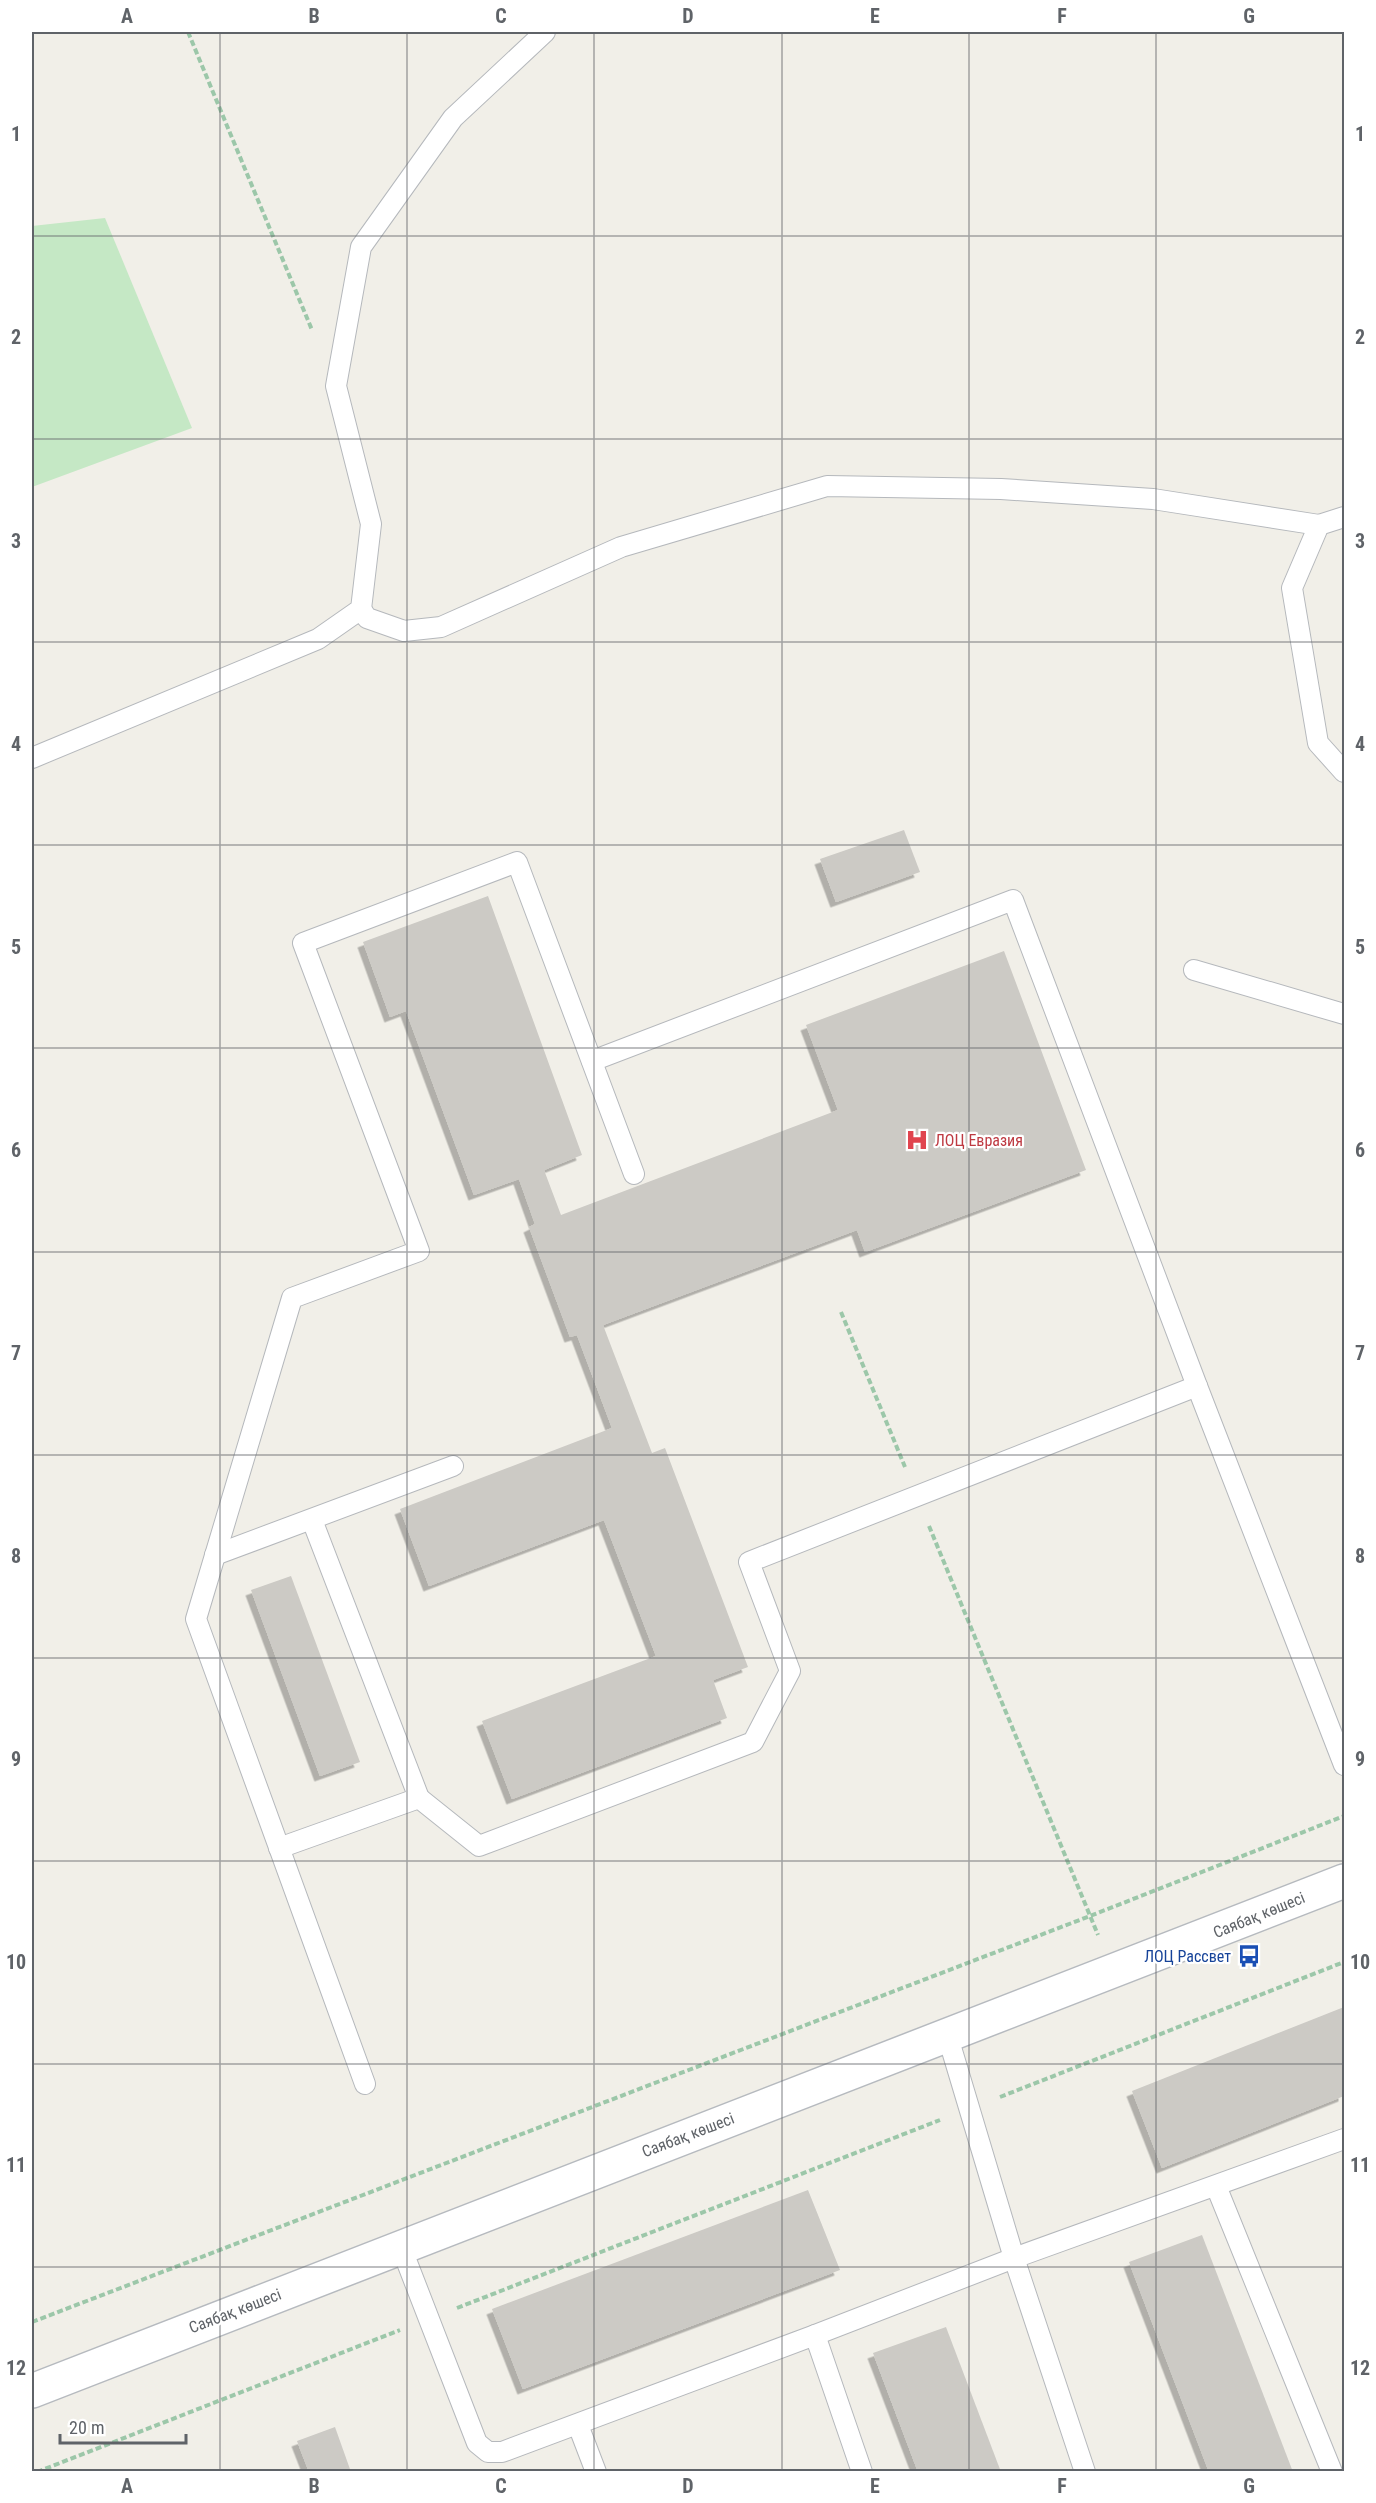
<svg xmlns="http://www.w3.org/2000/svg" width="1376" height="2503" font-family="'Roboto Condensed',sans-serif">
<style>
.green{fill:#c5e8c5}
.building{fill:#cccac5;filter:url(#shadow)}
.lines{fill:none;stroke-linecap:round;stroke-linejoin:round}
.lane-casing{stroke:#b5b8bc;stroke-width:22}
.secondary-casing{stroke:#b6babf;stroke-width:36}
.path{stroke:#9cc7a9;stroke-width:4;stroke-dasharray:6 3;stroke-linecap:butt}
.lane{stroke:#fff;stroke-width:20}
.secondary{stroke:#fff;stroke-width:33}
.grid{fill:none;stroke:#5f6368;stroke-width:1.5;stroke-opacity:0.55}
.labels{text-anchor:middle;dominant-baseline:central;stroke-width:4.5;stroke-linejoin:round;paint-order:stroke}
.health-label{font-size:16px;fill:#be3a42;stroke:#fff;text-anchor:start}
.street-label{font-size:16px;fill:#5f6368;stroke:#fff}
.transit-label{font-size:16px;fill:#164399;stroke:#fff;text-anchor:end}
.neatline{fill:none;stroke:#5f6368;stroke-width:2}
.grid-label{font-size:20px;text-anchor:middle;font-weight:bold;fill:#5f6368}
</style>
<defs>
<filter id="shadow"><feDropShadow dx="-5.5" dy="5.5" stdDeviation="0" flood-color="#0004"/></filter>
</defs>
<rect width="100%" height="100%" fill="#f1efe8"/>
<!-- green -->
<path class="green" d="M105,218L192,428L32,487V226Z"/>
<!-- building -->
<g class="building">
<path d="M904,830L920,872L836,902L820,859Z"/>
<path d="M488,896L582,1155L544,1170L561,1215L838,1110L806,1025L1004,951L1086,1170L865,1252L857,1230L603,1325L652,1453L665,1448L748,1667L713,1680L727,1718L512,1799L482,1721L656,1656L604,1520L429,1586L400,1509L612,1428L577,1335L570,1337L529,1227L535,1224L519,1179L474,1195L406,1011L390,1017L363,942Z"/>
<path d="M291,1576L360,1762L320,1776L251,1590Z"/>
<path d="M1344,2007V2096L1162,2168L1132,2091Z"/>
<path d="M808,2190L840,2270L523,2389L492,2309Z"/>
<path d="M1202,2235L1293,2472H1209L1129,2262Z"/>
<path d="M946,2327L1001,2472H918L873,2353Z"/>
<path d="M335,2427L351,2472H309L297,2441Z"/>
</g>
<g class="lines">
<!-- lane casing -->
<g class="lane-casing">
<g id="lane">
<path d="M1344,517L1319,525L1292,588L1318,743L1344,772"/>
<path d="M361,609L367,618L404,631L441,627L621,547L827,486L1001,489L1153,499L1319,525"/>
<path d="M32,758L318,639L361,609L371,524L336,386L361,247L453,118L545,32"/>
<path d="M1194,970L1344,1014"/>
<path d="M592,1061L1013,900L1197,1386L1344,1765"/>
<path d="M312,1520L419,1798"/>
<path d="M215,1555L453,1466"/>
<path d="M279,1848L419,1798L479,1846L753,1742L790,1671L749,1562L1197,1386"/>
<path d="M947,2034L1014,2258L1085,2472"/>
<path d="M365,2084L196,1619L292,1298L419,1251L303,943L517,862L634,1174"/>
<path d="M1216,2186L1332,2472"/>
<path d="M401,2247L477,2443L488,2452H502L815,2335L862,2472"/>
<path d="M815,2335L1014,2258L1344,2139"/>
<path d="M578,2425L596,2472"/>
</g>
</g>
<!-- secondary casing -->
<g class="secondary-casing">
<path id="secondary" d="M32,2391L1344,1881"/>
</g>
<!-- path -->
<g class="path">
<path d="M188,32L312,330"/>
<path d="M841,1312L905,1467"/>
<path d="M929,1526L1098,1935"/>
<path d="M1000,2097L1344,1962"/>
<path d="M457,2308L940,2120"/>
<path d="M32,2322L1090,1916L1344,1816"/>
<path d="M37,2472L400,2330"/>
</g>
<!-- lane -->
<use href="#lane" class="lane"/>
<!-- secondary -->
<use href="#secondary" class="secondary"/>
</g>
<!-- grid -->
<path class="grid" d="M220,32V2472M407,32V2472M594,32V2472M782,32V2472M969,32V2472M1156,32V2472M32,236H1344M32,439H1344M32,642H1344M32,845H1344M32,1048H1344M32,1252H1344M32,1455H1344M32,1658H1344M32,1861H1344M32,2064H1344M32,2267H1344"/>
<!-- icons -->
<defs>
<g id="hospital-bare" transform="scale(1.8)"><path d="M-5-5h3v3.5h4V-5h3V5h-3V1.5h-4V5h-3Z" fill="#e0444e" stroke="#fff" stroke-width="2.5" paint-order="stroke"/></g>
<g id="bus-bare" transform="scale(1.8)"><path d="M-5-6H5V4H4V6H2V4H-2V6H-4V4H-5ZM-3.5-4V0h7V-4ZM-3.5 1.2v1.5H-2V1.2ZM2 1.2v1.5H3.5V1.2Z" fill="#1a4fb4" stroke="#fff" stroke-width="2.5" paint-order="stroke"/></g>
</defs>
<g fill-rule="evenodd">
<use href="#hospital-bare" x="917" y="1140"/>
<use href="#bus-bare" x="1249" y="1956"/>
</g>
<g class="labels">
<!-- health labels -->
<g class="health-label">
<text x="935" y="1140">ЛОЦ Евразия</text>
</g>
<!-- street labels -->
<g class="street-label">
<text transform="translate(1259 1915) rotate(-22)">Саябақ көшесі</text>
<text transform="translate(688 2135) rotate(-21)">Саябақ көшесі</text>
<text transform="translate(235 2311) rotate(-21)">Саябақ көшесі</text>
</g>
<!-- transit labels -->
<g class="transit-label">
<text x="1231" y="1956">ЛОЦ Рассвет</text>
</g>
</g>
<!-- border -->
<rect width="1376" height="2503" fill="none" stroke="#ffffff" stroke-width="66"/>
<!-- scale -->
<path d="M60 2434v9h126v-9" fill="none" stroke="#5f6368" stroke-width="3"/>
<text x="69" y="2434" font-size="18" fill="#5f6368" stroke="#ffffff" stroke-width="4.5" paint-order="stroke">20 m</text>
<rect x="33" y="33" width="1310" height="2437" class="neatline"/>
<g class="grid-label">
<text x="127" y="23">A</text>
<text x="314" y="23">B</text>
<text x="501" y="23">C</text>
<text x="688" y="23">D</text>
<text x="875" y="23">E</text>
<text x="1062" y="23">F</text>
<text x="1249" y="23">G</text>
<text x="16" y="141">1</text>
<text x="1360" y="141">1</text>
<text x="16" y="344">2</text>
<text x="1360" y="344">2</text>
<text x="16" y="548">3</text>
<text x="1360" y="548">3</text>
<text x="16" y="751">4</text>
<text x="1360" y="751">4</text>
<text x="16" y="954">5</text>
<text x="1360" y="954">5</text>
<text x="16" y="1157">6</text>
<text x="1360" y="1157">6</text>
<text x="16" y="1360">7</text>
<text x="1360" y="1360">7</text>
<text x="16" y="1563">8</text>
<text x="1360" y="1563">8</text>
<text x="16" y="1766">9</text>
<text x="1360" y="1766">9</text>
<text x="16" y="1969">10</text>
<text x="1360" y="1969">10</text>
<text x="16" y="2172">11</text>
<text x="1360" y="2172">11</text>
<text x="16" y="2375">12</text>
<text x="1360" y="2375">12</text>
<text x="127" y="2493">A</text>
<text x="314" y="2493">B</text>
<text x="501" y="2493">C</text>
<text x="688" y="2493">D</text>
<text x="875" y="2493">E</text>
<text x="1062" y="2493">F</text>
<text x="1249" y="2493">G</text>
</g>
</svg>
